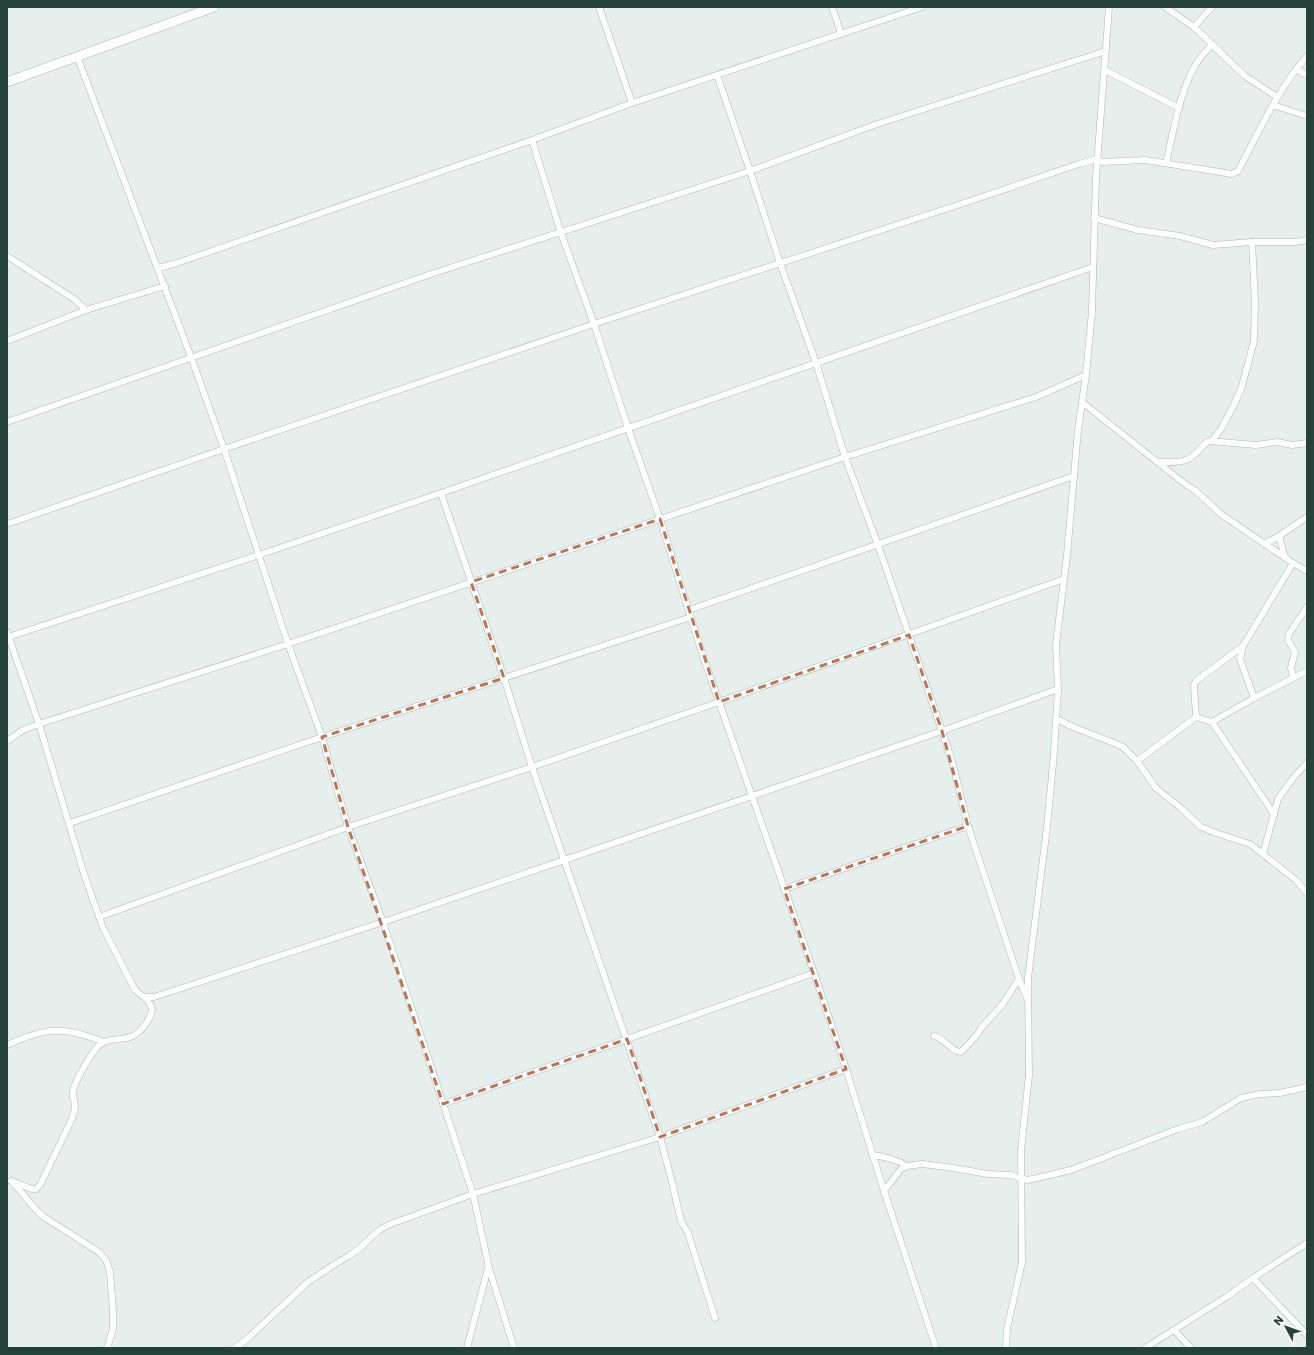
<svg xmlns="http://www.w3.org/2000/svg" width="1314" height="1355" font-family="Poppins,sans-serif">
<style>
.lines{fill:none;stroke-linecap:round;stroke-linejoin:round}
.street-casing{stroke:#a8b8b2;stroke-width:7}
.secondary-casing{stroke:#a4bbb3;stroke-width:10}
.street{stroke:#fff;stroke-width:6}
.secondary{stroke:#fff;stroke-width:9}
.marked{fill:none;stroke:#c07456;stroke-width:3;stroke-dasharray:8 5;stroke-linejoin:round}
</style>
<rect width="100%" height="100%" fill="#e6efeb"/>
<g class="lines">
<!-- street casing -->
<g class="street-casing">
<g id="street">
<path d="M599,7L632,103"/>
<path d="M832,7L841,33"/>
<path d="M1165,7L1194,27L1245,76L1277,97"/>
<path d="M1194,27L1212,7"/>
<path d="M77,56L191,357L224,449L288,644L322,737L348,827L383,922L473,1194L489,1268L514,1348"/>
<path d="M1296,69L1307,75"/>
<path d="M1105,70L1179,108"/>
<path d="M717,75L750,171L780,263L816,363L845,457L878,545L942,731L952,761L968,826L1019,979L1027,998"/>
<path d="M1273,105L1307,116"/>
<path d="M532,140L561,233L594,324L628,428L660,519L704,659L814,973L846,1069L884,1191L936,1348"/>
<path d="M1166,163C1174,130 1179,93 1196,64C1200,57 1207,51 1212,44"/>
<path d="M1094,218L1138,230L1180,236L1213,245L1252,242H1295L1307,240"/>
<path d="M7,256L74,299L86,310"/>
<path d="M158,268L177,263L532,140L632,103L922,7"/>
<path d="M7,341L86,310L165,286"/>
<path d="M1082,402L1185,484L1196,491L1222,515L1293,563L1307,571"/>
<path d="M7,422L431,274L750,171L877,124L1106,51"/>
<path d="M1212,441L1221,429L1234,405L1242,386L1254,341L1255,302L1252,242"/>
<path d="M1158,462C1171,462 1186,464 1195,454C1200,450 1203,444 1209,441L1256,445L1277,442L1292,445L1307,443"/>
<path d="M441,493L504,678L532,767L660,1137L672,1182L681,1221L688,1233L715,1318"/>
<path d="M7,524L224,449L594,324L976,199L1079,164L1097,159L1103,162L1145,160L1232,174L1238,171C1259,132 1277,90 1307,56"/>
<path d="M1279,536L1285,558"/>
<path d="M1264,544L1279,536L1307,517"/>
<path d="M689,610L1074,476"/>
<path d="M7,632L39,724L84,874L103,928L135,990L144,997H154L383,922L942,731L1058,689"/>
<path d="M8,637L259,555L441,493L1093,267"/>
<path d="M1293,678L1291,668L1295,652L1288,640L1289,634L1307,607"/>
<path d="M1254,698L1240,659L1243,646L1293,563"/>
<path d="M1196,717L1194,685L1196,681L1243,646"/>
<path d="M1057,719L1073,727L1114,743L1123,747L1137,761L1156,788L1182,809L1201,827L1219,834L1250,844L1296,880L1307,893"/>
<path d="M1212,722L1254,698L1307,671"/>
<path d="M7,741L23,730L39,724L288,644L845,457L1036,397L1086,375"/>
<path d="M1137,761L1196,717L1212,722L1274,814"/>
<path d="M70,823L322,737L504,678L691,617"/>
<path d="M1263,854L1278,799L1293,778L1307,763"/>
<path d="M784,889L968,826"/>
<path d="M99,917L348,827L532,767L719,702L1064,579"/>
<path d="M934,1036C945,1038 951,1052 961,1052L977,1035L982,1027L1002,1005L1019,979"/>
<path d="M7,1045C46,1027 64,1026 104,1042"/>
<path d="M443,1104L814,973"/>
<path d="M872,1155C885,1157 896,1159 907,1166"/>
<path d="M11,1181L32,1189H36L40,1185L72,1119C73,1115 75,1110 75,1107C75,1101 72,1097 73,1091C75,1081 91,1054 98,1046C107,1037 122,1041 133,1036C141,1032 155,1015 151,1006C150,1003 147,1000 144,997"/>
<path d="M13,1183C24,1193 31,1207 44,1217L99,1252L106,1260L110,1272L113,1311V1329L107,1348"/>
<path d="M884,1191L901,1169L907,1166L922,1164L947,1167L988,1174L1010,1175L1027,1180L1037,1178L1071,1170L1178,1129L1202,1122L1241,1098L1260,1094L1280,1093L1307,1087"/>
<path d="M1253,1278L1307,1335"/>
<path d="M1174,1330L1191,1348"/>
<path d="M235,1348L248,1338L308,1282L335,1264L349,1256L360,1248L378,1231L388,1225L473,1194L660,1137L846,1069"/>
<path d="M467,1348L488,1268"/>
<path d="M1006,1348L1007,1329L1022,1262L1021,1150L1029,1075L1028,978L1047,827L1054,753L1058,689L1056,644L1067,555L1078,430L1086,375L1092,311L1096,177L1109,7"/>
<path d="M1145,1348L1228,1296L1253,1278L1307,1243"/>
</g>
</g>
<!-- secondary casing -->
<g class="secondary-casing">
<path id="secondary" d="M7,82L214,7"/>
</g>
<!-- street -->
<use href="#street" class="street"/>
<!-- secondary -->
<use href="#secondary" class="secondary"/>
</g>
<!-- marked area -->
<path class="marked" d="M660,519L719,702L909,635L942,731L968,826L784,889L846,1069L660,1137L627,1039L443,1104L348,827L322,737L504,678L471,582Z"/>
<!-- border -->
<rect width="1314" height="1355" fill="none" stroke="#24423a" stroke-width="16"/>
<!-- north arrow -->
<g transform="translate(1286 1327) rotate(311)" stroke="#f7fbf9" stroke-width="3" paint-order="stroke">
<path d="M0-3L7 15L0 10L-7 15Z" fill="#24423a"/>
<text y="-6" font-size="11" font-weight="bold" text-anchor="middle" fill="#24423a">N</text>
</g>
</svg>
